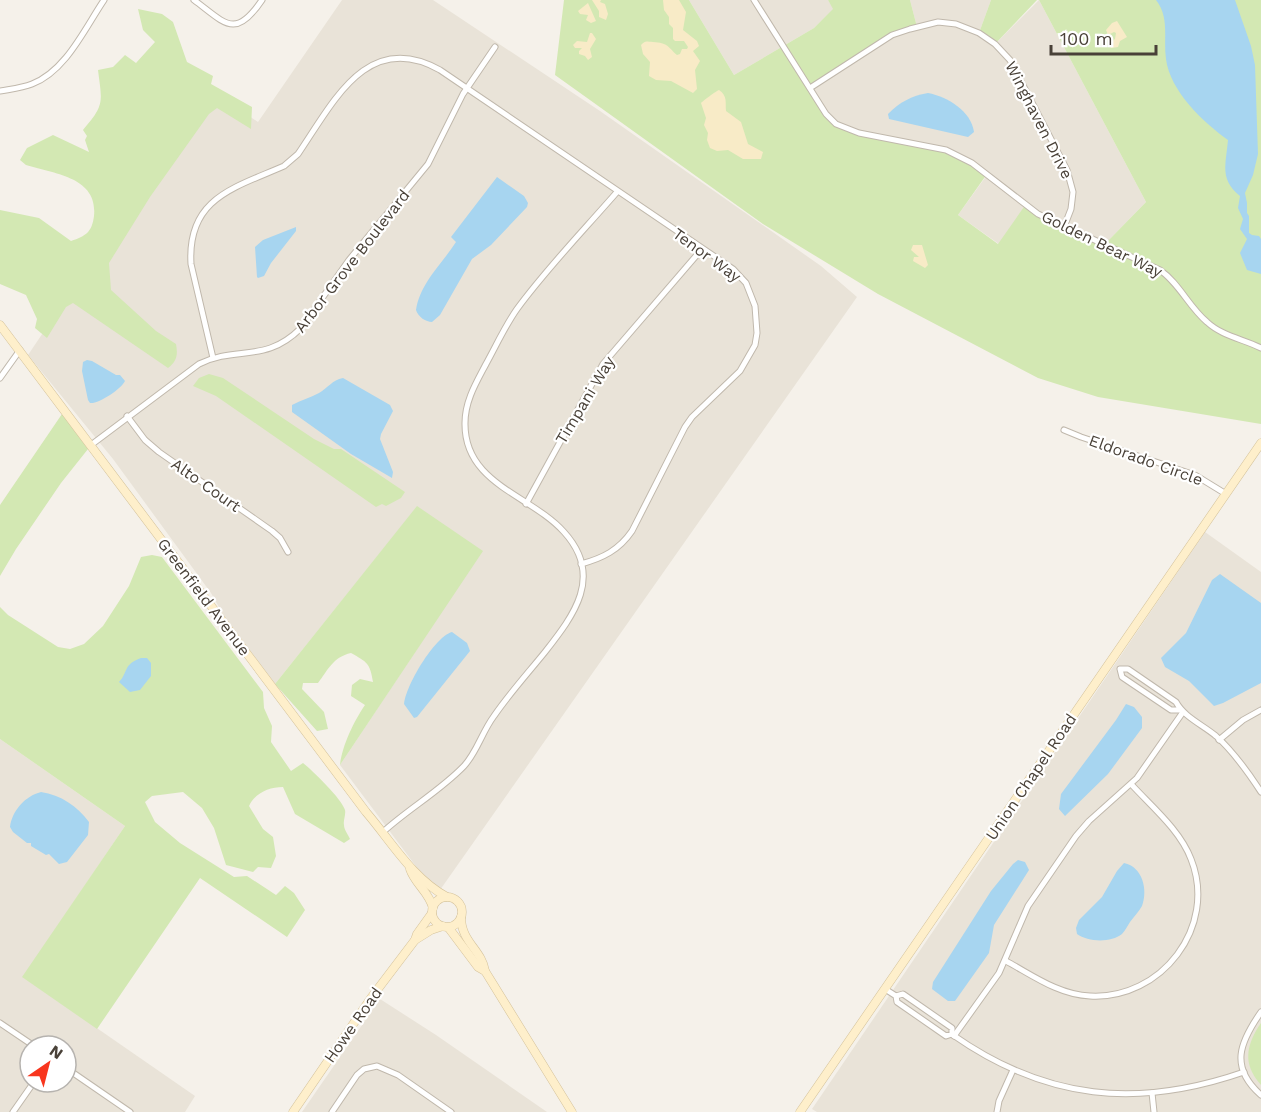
<svg xmlns="http://www.w3.org/2000/svg" width="1261" height="1112" font-family="'Work Sans',sans-serif">
<style>
.residential{fill:#e9e3d8;fill-rule:evenodd}
.green{fill:#d3e8b3}
.sand{fill:#f8ebc7}
.water{fill:#a7d5f0}
.lines{fill:none;stroke-linecap:round;stroke-linejoin:round}
.street-casing{stroke:#c0b8ac;stroke-width:7}
.secondary-casing{stroke:#d4c29a;stroke-width:9}
.street{stroke:#fff;stroke-width:5}
.secondary{stroke:#feefcb;stroke-width:8}
.labels{text-anchor:middle;dominant-baseline:central;stroke-width:4.5;stroke-linejoin:round;paint-order:stroke}
.street-label{font-size:16px;fill:#494138;stroke:#fff}
</style>
<rect width="100%" height="100%" fill="#f5f1ea"/>
<!-- residential -->
<g class="residential">
<path d="M342,0H433L600,111L821,266L857,297L440,890L424,877L340,765L482,551L417,507L275,684L224,616L211,593L113,459L28,355L208,88L258,122Z"/>
<path d="M689,0H828L834,9L814,28L734,75Z"/>
<path d="M910,0H991L979,33L995,44L1039,0L1146,202L1104,245L999,244L958,215L987,175L905,144L836,124L810,88L892,35L917,27Z"/>
<path d="M1205,532L1261,572V1112H817L812,1109Z"/>
<path d="M0,739L125,826L23,977L195,1096L185,1112H0ZM30,1046H66V1082H30Z"/>
<path d="M380,999L436,1035L547,1112H302Z"/>
</g>
<!-- green -->
<g class="green">
<path d="M564,0H689L734,75L814,28L833,9L828,0H910L917,27L892,35L810,88L826,114L836,124L859,133L946,150L987,174L958,215L998,244L1026,204L1038,214L1104,245L1146,202L1039,0H1261V424L1098,397L1038,378L878,294L763,224L555,75Z"/>
<path d="M991,0H1037L995,44L979,33Z"/>
<path d="M138,9L162,14L173,22L187,62L213,76L211,84L252,107L251,129L217,108L209,114L150,197L109,263L111,290L156,331L176,344C178,355 177,361 168,368L73,303L66,307L47,338L35,328L37,319L26,295L0,284V210L39,218L71,241C86,236 92,232 94,216C98,177 55,174 26,165L20,160L27,148L53,135L89,152L85,140L87,136L83,130C105,105 102,102 98,70L113,67L125,55L136,63L155,42L143,30Z"/>
<path d="M209,374L223,378L314,439L334,449H341L405,492L401,498L386,506L382,504L376,507L216,396L193,386L199,378Z"/>
<path d="M62,414L88,449L61,483L16,549L0,576V505Z"/>
<path d="M417,506L483,551L340,765C342,746 354,721 365,705L351,696L352,685L360,679L373,682C370,663 367,662 351,653C333,657 328,670 318,683H303L302,689L324,712L328,729L317,731L275,684Z"/>
<path d="M152,555L162,557L263,692L264,708L272,726L271,742L291,771L303,763C313,771 342,799 345,810C346,815 343,821 344,825C344,830 348,834 350,839L344,843L295,814L283,787C269,787 255,793 249,806L263,829L273,837L276,856L271,868L258,867L253,872L226,865L214,828L202,808L183,792L152,796L145,802L155,822L180,843L234,877L247,876L276,895L285,886L294,893L305,910L287,937L200,878L97,1029L22,977L125,826L0,739V607L8,615L58,647L70,649L84,644L103,626L129,586L141,557Z"/>
<path d="M1261,1023V1085C1242,1064 1246,1045 1261,1023Z"/>
</g>
<!-- sand -->
<g class="sand">
<path d="M592,0H601L600,2L605,4L608,14L606,20L599,17V11Z"/>
<path d="M663,0H679L686,12L683,30L697,41L699,46L693,51L700,61L695,70L697,89L693,93L671,81L656,80L649,76L650,62L643,54L641,45C646,40 646,42 653,42C668,43 667,46 677,55L680,54L682,49H687L688,47L684,41H675L673,39V28L669,24V17L664,10Z"/>
<path d="M588,3L596,21L591,23L586,20L588,15L580,14L578,11Z"/>
<path d="M1117,21L1127,37L1120,41L1118,47L1111,48L1109,44L1115,39L1116,33L1114,32L1108,35L1106,30L1112,23Z"/>
<path d="M590,33H592L596,39L590,49L592,57L588,60L585,56L579,54V51L582,48H575L573,45L577,41L587,42Z"/>
<path d="M719,90C728,96 725,103 726,111L741,122L748,144L763,152L761,159H743L728,150L717,151L710,148L707,140L708,133L704,125L706,118L701,103C703,101 716,91 719,90Z"/>
<path d="M913,245H922L928,265L925,268L913,261L914,257H919L911,250Z"/>
</g>
<!-- water -->
<g class="water">
<path d="M1156,0H1235L1251,46L1255,65L1258,154L1253,175L1245,193L1247,203V213L1249,216V233L1252,235L1259,236L1261,239V274L1247,270L1240,253L1247,239L1240,229L1243,219L1238,208L1240,196C1219,179 1226,164 1228,140C1203,122 1170,91 1166,59C1163,38 1170,18 1156,0Z"/>
<path d="M928,93C948,97 971,111 974,132L968,137L889,119L888,114C900,102 911,96 928,93Z"/>
<path d="M497,177L524,196L528,203L527,207L491,245L472,259L440,315L432,322C426,322 418,317 416,310C420,283 442,264 456,242L451,237Z"/>
<path d="M296,227V231L271,263L264,276L258,278L257,277L255,247L263,240Z"/>
<path d="M87,360L92,361L116,375H120L125,381C121,389 99,404 90,403L88,400L82,371L83,362Z"/>
<path d="M343,378L390,405L393,411L381,434L380,439L393,472L392,478L351,454L292,412V405C301,400 310,398 319,393C328,388 332,380 343,378Z"/>
<path d="M1220,574L1261,603V683L1223,703L1214,706L1189,681L1165,667L1161,658L1186,633L1212,580Z"/>
<path d="M452,632L467,643L470,651L417,717L414,718L404,704C405,687 434,637 452,632Z"/>
<path d="M141,658H147L151,663V676L140,690L130,692L119,682C128,673 123,664 141,658Z"/>
<path d="M1126,704L1134,707L1142,717V728L1108,774L1065,816L1059,809L1061,794L1116,720Z"/>
<path d="M41,792C61,795 77,806 89,822L88,835L67,862L59,864L49,854L46,855L31,846V843H27L13,832L10,827C12,811 25,796 41,792Z"/>
<path d="M1018,860L1025,862L1029,870L994,925L989,953L955,1001H948L932,989L933,982L991,891L1013,864Z"/>
<path d="M1124,863C1143,867 1148,890 1142,906C1139,911 1134,917 1130,922C1128,925 1125,931 1122,934C1111,943 1088,942 1077,934L1076,928L1079,920L1102,897L1117,871Z"/>
</g>
<g class="lines">
<!-- street casing -->
<g class="street-casing">
<g id="street">
<path d="M194,0C225,23 235,40 262,0"/>
<path d="M754,0L826,114L836,124L859,133L946,150L972,163L1038,214L1160,270C1179,283 1189,307 1207,322C1222,336 1243,339 1261,348"/>
<path d="M810,88L892,35L910,29L938,22L956,24L979,33L995,44L1010,60L1067,170L1073,192L1071,209L1064,227"/>
<path d="M0,91C11,89 22,88 32,84C66,71 85,28 104,0"/>
<path d="M213,358L191,264C187,198 234,188 284,166L298,154C333,103 367,29 440,70L733,269L746,283L755,306L757,333L755,345L740,371L692,417L685,427L632,531C619,550 603,558 581,564"/>
<path d="M0,378L20,350"/>
<path d="M127,416L145,440L159,452L272,531L280,538L288,552"/>
<path d="M1064,430L1081,437L1195,475L1226,494"/>
<path d="M91,445L199,364C237,345 265,364 301,328L349,260L428,164L463,94L495,47"/>
<path d="M526,504L603,364L702,249"/>
<path d="M1180,710H1171L1122,677L1120,669H1128L1176,702C1184,717 1203,725 1216,736C1234,752 1248,772 1261,792"/>
<path d="M1219,740L1243,720L1261,710"/>
<path d="M383,832C408,809 440,791 464,766C477,752 482,732 494,716C509,694 528,673 545,652C574,615 604,576 564,532C531,495 464,484 465,423C465,401 476,383 486,364C496,346 505,326 517,309C547,268 584,230 617,192"/>
<path d="M1006,961C1032,975 1059,995 1090,996C1161,1000 1218,927 1191,859C1180,830 1152,807 1131,784"/>
<path d="M885,989L896,996L897,1002L946,1036L952,1034V1028L903,994L896,996"/>
<path d="M1261,1012C1240,1042 1229,1067 1261,1095"/>
<path d="M0,1023L34,1046"/>
<path d="M953,1035C1046,1100 1137,1109 1244,1072"/>
<path d="M954,1036L999,973L1028,906L1076,836L1089,821L1137,778L1183,712"/>
<path d="M66,1068L130,1112"/>
<path d="M1152,1093L1154,1112"/>
<path d="M13,1112L34,1082"/>
<path d="M332,1112L357,1075L364,1069L377,1066L398,1075L451,1112"/>
<path d="M997,1112L999,1101L1013,1070"/>
</g>
</g>
<!-- secondary casing -->
<g class="secondary-casing">
<g id="secondary">
<path d="M0,325L366,812C391,841 412,878 447,897"/>
<path d="M410,869C415,884 429,892 433,908"/>
<circle cx="447" cy="912" r="15"/>
<path d="M461,917C461,942 482,950 485,971"/>
<path d="M448,927L478,967L485,971L572,1112"/>
<path d="M415,940L431,930L443,926"/>
<path d="M293,1112L371,998L415,940L417,934L432,913"/>
<path d="M800,1112L1261,443"/>
</g>
</g>
<!-- street -->
<use href="#street" class="street"/>
<!-- secondary -->
<use href="#secondary" class="secondary"/>
</g>
<g class="labels">
<!-- street labels -->
<g class="street-label">
<text transform="translate(1039 120) rotate(63)">Winghaven Drive</text>
<text transform="translate(1102 244) rotate(26)">Golden Bear Way</text>
<text transform="translate(707 255) rotate(36)">Tenor Way</text>
<text transform="translate(352 261) rotate(-52)">Arbor Grove Boulevard</text>
<text transform="translate(585 400) rotate(-59)">Timpani Way</text>
<text transform="translate(1146 460) rotate(20)">Eldorado Circle</text>
<text transform="translate(206 485) rotate(35)">Alto Court</text>
<text transform="translate(204 597) rotate(53)">Greenfield Avenue</text>
<text transform="translate(1031 777) rotate(-56)">Union Chapel Road</text>
<text transform="translate(353 1025) rotate(-55)">Howe Road</text>
</g>
</g>
<!-- north arrow -->
<g transform="translate(48 1064) rotate(35)"><circle r="28" fill="#ffffff" stroke="#b6b3af" stroke-width="1.5"/>
<path d="M0-4.5L10 22L0 15L-10 22Z" fill="#f8361e"/>
<text y="-9" font-size="16" font-weight="bold" text-anchor="middle" fill="#494138">N</text>
</g>
<!-- scale -->
<path d="M1051 45v9h105v-9" fill="none" stroke="#494138" stroke-width="3"/>
<text x="1060" y="45" font-size="18" fill="#494138" stroke="#ffffff" stroke-width="4.5" paint-order="stroke">100 m</text>
</svg>
